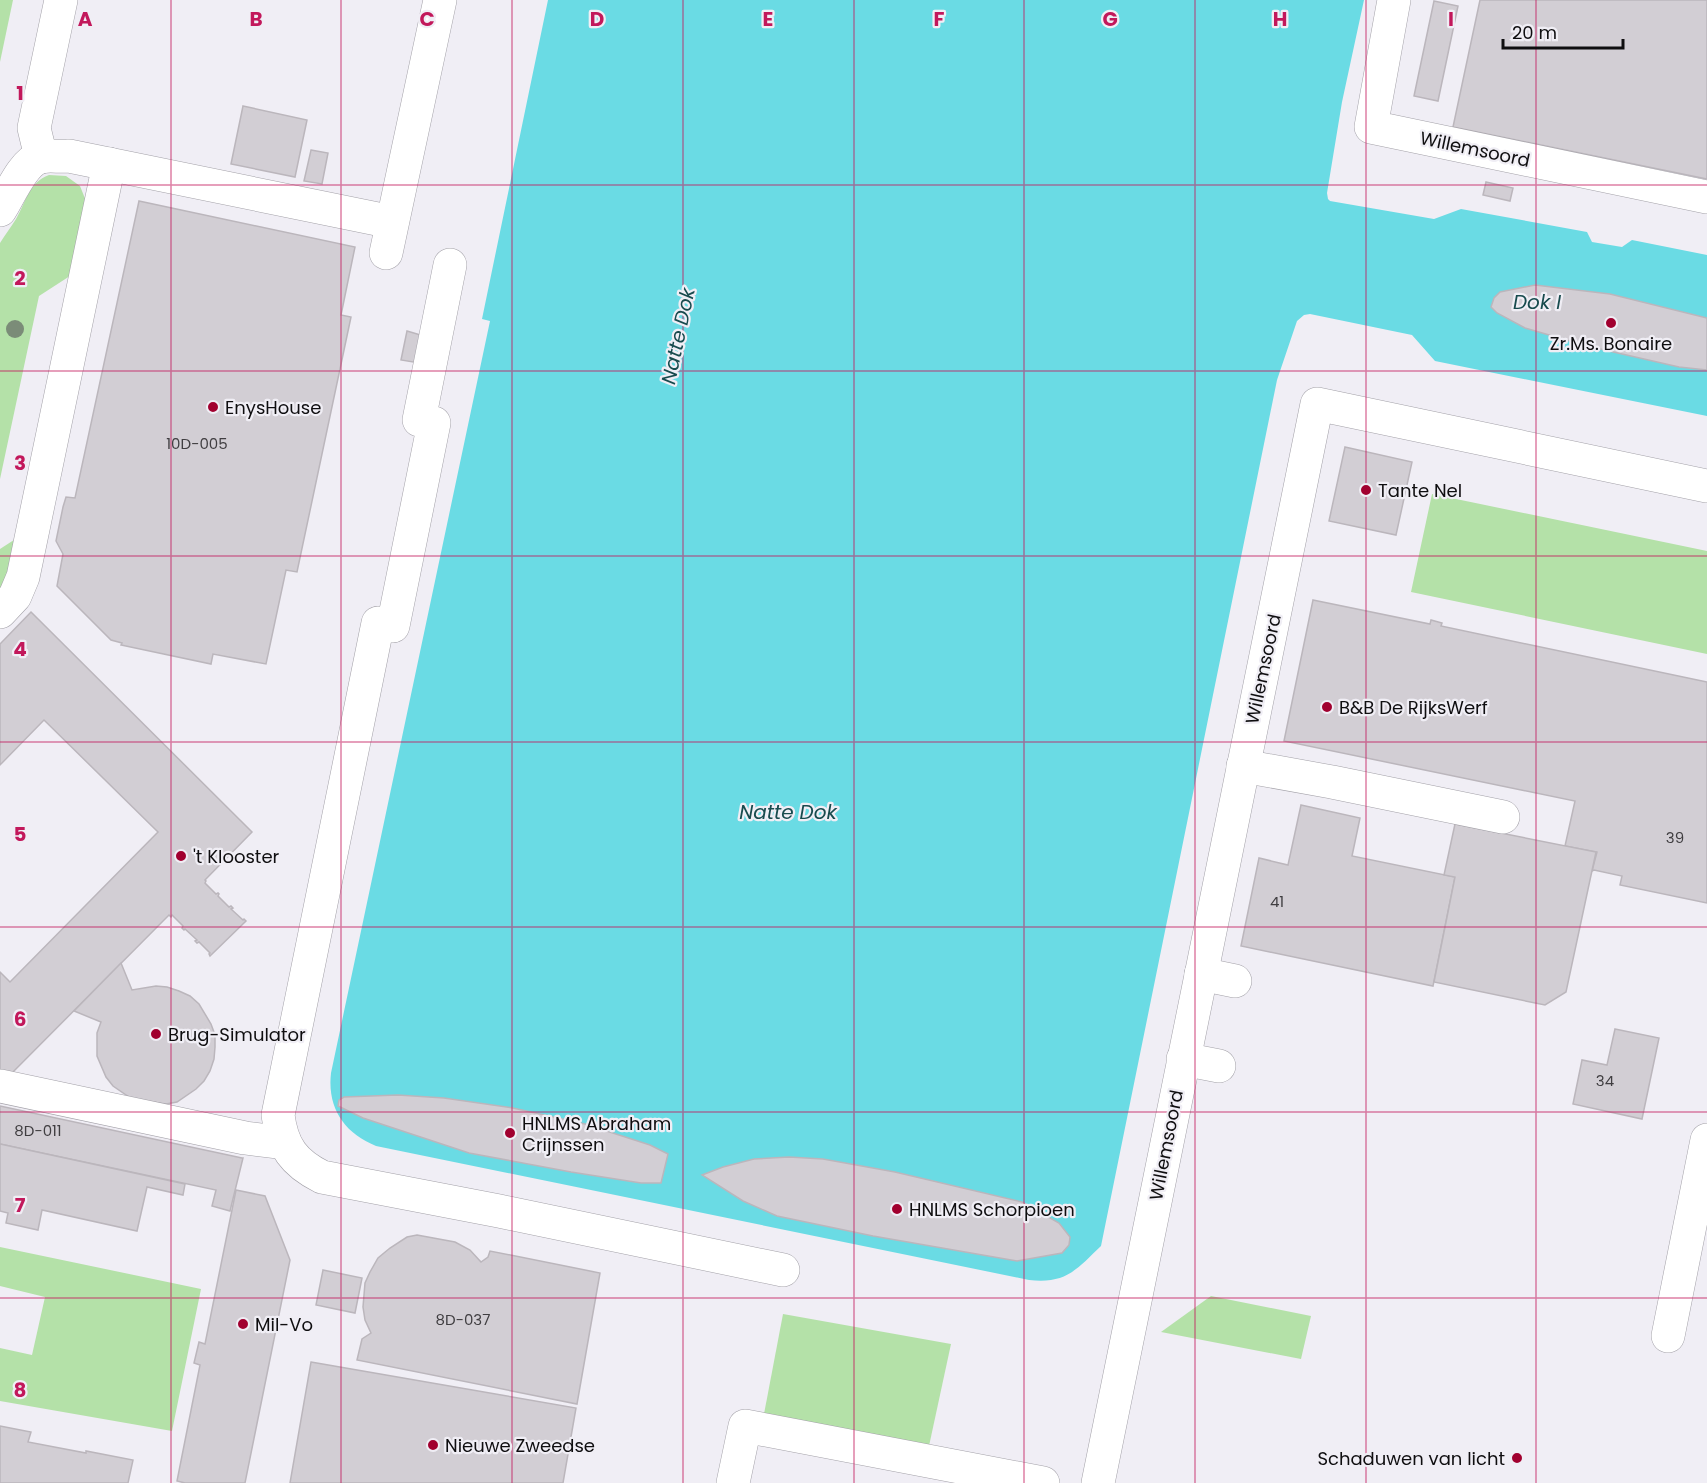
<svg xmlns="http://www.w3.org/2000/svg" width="1707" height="1483" font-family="Poppins,sans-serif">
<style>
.green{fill:#b4e1a8}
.water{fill:#6adbe4}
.building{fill:#d2ced4;stroke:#bbb6bc;stroke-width:1.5}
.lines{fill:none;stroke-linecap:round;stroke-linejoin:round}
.minor-casing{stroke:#a3a1a8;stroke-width:34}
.minor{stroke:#fff;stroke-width:33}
.tree{fill:#7b8c78}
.grid{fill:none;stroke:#c2185b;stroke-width:1.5;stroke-opacity:0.55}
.poi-dot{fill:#a1002f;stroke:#f0eef5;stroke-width:2}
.labels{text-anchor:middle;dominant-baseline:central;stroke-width:4.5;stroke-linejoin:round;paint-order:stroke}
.number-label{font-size:15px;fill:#403e41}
.street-label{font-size:18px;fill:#0f0e10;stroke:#f0eef5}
.poi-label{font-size:18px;fill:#0f0e10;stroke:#f0eef5;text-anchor:start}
.water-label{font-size:20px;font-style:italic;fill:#184b4e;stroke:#f0eef5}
.grid-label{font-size:20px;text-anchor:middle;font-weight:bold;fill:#c2185b;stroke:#f0eef5;stroke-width:4.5;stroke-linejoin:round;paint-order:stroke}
</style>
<rect width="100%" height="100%" fill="#f0eef5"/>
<!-- green -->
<g class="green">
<path d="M0,0H13L0,62Z"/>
<path d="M49,175L66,176L80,186L86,201L73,274L39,296L0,479V243C5,235 11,227 16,219C26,202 29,182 49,175Z"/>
<path d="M1432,494L1707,551V654L1411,592Z"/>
<path d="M17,538L7,580L0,590V549Z"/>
<path d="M0,1247L201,1289L172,1431L0,1401V1348L32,1355L45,1297L0,1286Z"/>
<path d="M1211,1296L1311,1316L1301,1359L1161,1332Z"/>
<path d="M783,1314L951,1344L929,1446L764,1414Z"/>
</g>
<!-- water -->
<path class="water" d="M548,0H1364L1342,102L1327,193L1328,199L1330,201L1434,219L1461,209L1587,232L1592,242L1622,247L1632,240L1707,255V416L1435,361L1412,335L1310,314L1304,315L1297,321L1277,380L1101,1246C1076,1270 1066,1284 1029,1280L376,1146C344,1133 327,1108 331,1073L490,321L482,319Z"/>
<!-- building -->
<g class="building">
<path d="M1480,0H1707V179L1453,127Z"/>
<path d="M1434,1L1458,6L1438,101L1414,96Z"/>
<path d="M243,106L307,120L295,177L231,164Z"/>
<path d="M311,150L328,153L322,184L304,181Z"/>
<path d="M1486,182L1513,188L1510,201L1483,195Z"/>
<path d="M139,201L355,247L341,315L351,317L297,572L286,570L266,664L213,654L211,664L121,645L122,643L111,640L57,586L63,554L56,541L63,507L66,497L75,498Z"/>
<path d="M1535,285L1610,294L1707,318V370L1679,367L1587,346L1525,328L1497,313L1491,307L1494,298L1500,292Z"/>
<path d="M407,331L424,336L419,363L401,360Z"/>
<path d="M1345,447L1412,462L1396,535L1329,521Z"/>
<path d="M1313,600L1430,624L1431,620L1442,623L1441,626L1707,682V903L1620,885L1622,876L1594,870L1592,871L1597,852L1565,846L1575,801L1284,741Z"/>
<path d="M31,612L252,832L205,880L206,881L205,883L216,894L218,893L219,894L218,896L229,907L231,906L233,908L231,909L243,920L244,919L246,921L210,956L209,954L210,953L199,942L197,943L195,941L197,940L185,929L184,930L182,928L183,926L172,915L171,917L169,915L8,1077L0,1070V972L10,982L158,832L44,720L0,765V644Z"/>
<path d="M1301,805L1360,818L1352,856L1455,877L1433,986L1241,946L1259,858L1288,865Z"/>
<path d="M1455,824L1596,852L1566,992L1545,1005L1434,982L1455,877L1444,875Z"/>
<path d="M121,963L132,990L156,986L167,987L179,991L190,996L199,1004L211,1024L215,1035V1047L214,1059L210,1071L204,1081L196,1089L177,1102L166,1104L132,1099L113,1086L106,1077L97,1056V1033L101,1022L74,1011Z"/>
<path d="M1615,1029L1659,1038L1642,1119L1573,1104L1582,1060L1607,1065Z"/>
<path d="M398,1095L444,1098L513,1108L585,1124L650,1145L668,1154L661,1183H641L571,1172L469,1153L363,1118L338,1106L339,1100L344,1097Z"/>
<path d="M0,1106L242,1158H243L230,1211L212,1206L216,1190L0,1144Z"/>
<path d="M0,1144L185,1184L183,1195L147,1187L137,1231L42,1210L38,1230L6,1223L8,1213L0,1211Z"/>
<path d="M789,1157L823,1159L895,1172L1022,1202L1059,1223L1070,1237L1069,1245L1062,1253L1017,1261L873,1236L777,1216L743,1201L702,1175L723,1167L754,1159Z"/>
<path d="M236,1190L265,1196L290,1260L245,1483H185L177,1481L200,1365L194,1363L199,1342L205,1344Z"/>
<path d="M417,1235L455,1242L470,1250L481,1262L488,1257L490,1251L600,1273L577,1404L357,1360L362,1339L371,1333L365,1320L363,1307L365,1283L370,1272L378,1258L390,1248L407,1237Z"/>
<path d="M323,1270L362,1278L355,1313L316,1305Z"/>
<path d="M311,1362L576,1408L563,1483H290Z"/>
<path d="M0,1426L31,1432L28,1442L86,1453V1451L133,1460L128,1483H0Z"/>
</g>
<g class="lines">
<!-- minor casing -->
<g class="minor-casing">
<g id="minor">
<path d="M1394,0L1371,127L1707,197"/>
<path d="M41,157L34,128L61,0"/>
<path d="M0,210C10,195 22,163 40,157C48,155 60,157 69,156L392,222"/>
<path d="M386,253L440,0"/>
<path d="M450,265L419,420L434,423L393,626L378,623L278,1115C282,1147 294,1163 322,1177L499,1211L783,1270"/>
<path d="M0,612L15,596L23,577L109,164"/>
<path d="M1243,766L1332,782L1503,817"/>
<path d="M1201,974L1235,981"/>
<path d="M1183,1059L1219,1066"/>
<path d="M0,1086L245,1138L285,1143"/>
<path d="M1668,1336L1707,1140"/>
<path d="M733,1483L745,1426L1043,1483"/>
<path d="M1098,1483L1317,404L1707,486"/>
</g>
</g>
<!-- minor -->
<use href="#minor" class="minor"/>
</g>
<!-- trees -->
<circle class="tree" cx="15" cy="329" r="9"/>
<!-- grid -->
<path class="grid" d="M171,0V1483M341,0V1483M512,0V1483M683,0V1483M854,0V1483M1024,0V1483M1195,0V1483M1366,0V1483M1536,0V1483M0,185H1707M0,371H1707M0,556H1707M0,742H1707M0,927H1707M0,1112H1707M0,1298H1707"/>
<!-- markers -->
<g class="poi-dot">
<circle cx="1611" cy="323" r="6"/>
<circle cx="213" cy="407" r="6"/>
<circle cx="1366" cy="490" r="6"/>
<circle cx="1327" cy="707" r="6"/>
<circle cx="181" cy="856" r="6"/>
<circle cx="156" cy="1034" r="6"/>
<circle cx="510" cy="1133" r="6"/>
<circle cx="897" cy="1209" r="6"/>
<circle cx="243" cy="1324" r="6"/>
<circle cx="433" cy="1445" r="6"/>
<circle cx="1517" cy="1458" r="6"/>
</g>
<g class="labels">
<!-- number labels -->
<g class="number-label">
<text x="197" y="443">10D-005</text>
<text x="1675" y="837">39</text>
<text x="1277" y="901">41</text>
<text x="1605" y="1080">34</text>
<text x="38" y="1130">8D-011</text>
<text x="463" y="1319">8D-037</text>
</g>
<!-- street labels -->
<g class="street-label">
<text transform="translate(1475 149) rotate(12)">Willemsoord</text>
<text transform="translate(1263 669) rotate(-78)">Willemsoord</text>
<text transform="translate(1166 1145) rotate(-79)">Willemsoord</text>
</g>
<!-- poi labels -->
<g class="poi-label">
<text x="1611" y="343" text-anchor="middle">Zr.Ms. Bonaire</text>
<text x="225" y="407">EnysHouse</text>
<text x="1378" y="490">Tante Nel</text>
<text x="1339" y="707">B&amp;B De RijksWerf</text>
<text x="193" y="856">'t Klooster</text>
<text x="168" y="1034">Brug-Simulator</text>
<text x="522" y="1123">HNLMS Abraham<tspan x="522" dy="21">Crijnssen</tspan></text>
<text x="909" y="1209">HNLMS Schorpioen</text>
<text x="255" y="1324">Mil-Vo</text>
<text x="445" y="1445">Nieuwe Zweedse</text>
<text x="1505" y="1458" text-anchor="end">Schaduwen van licht</text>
</g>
<!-- water labels -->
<g class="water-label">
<text x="1537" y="302">Dok I</text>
<text transform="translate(678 336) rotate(-78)">Natte Dok</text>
<text x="788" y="812">Natte Dok</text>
</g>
</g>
<g class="grid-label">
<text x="85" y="26">A</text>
<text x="256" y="26">B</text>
<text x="427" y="26">C</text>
<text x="597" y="26">D</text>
<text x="768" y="26">E</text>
<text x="939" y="26">F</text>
<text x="1110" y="26">G</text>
<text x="1280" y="26">H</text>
<text x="1451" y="26">I</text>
<text x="20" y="100">1</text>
<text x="20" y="285">2</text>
<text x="20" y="470">3</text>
<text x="20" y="656">4</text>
<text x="20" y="841">5</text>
<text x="20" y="1026">6</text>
<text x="20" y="1212">7</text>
<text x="20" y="1397">8</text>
</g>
<!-- scale -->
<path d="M1503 39v9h120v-9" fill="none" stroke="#0f0e10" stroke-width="3"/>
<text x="1512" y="39" font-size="18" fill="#0f0e10" stroke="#f0eef5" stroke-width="4.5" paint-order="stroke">20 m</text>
</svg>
